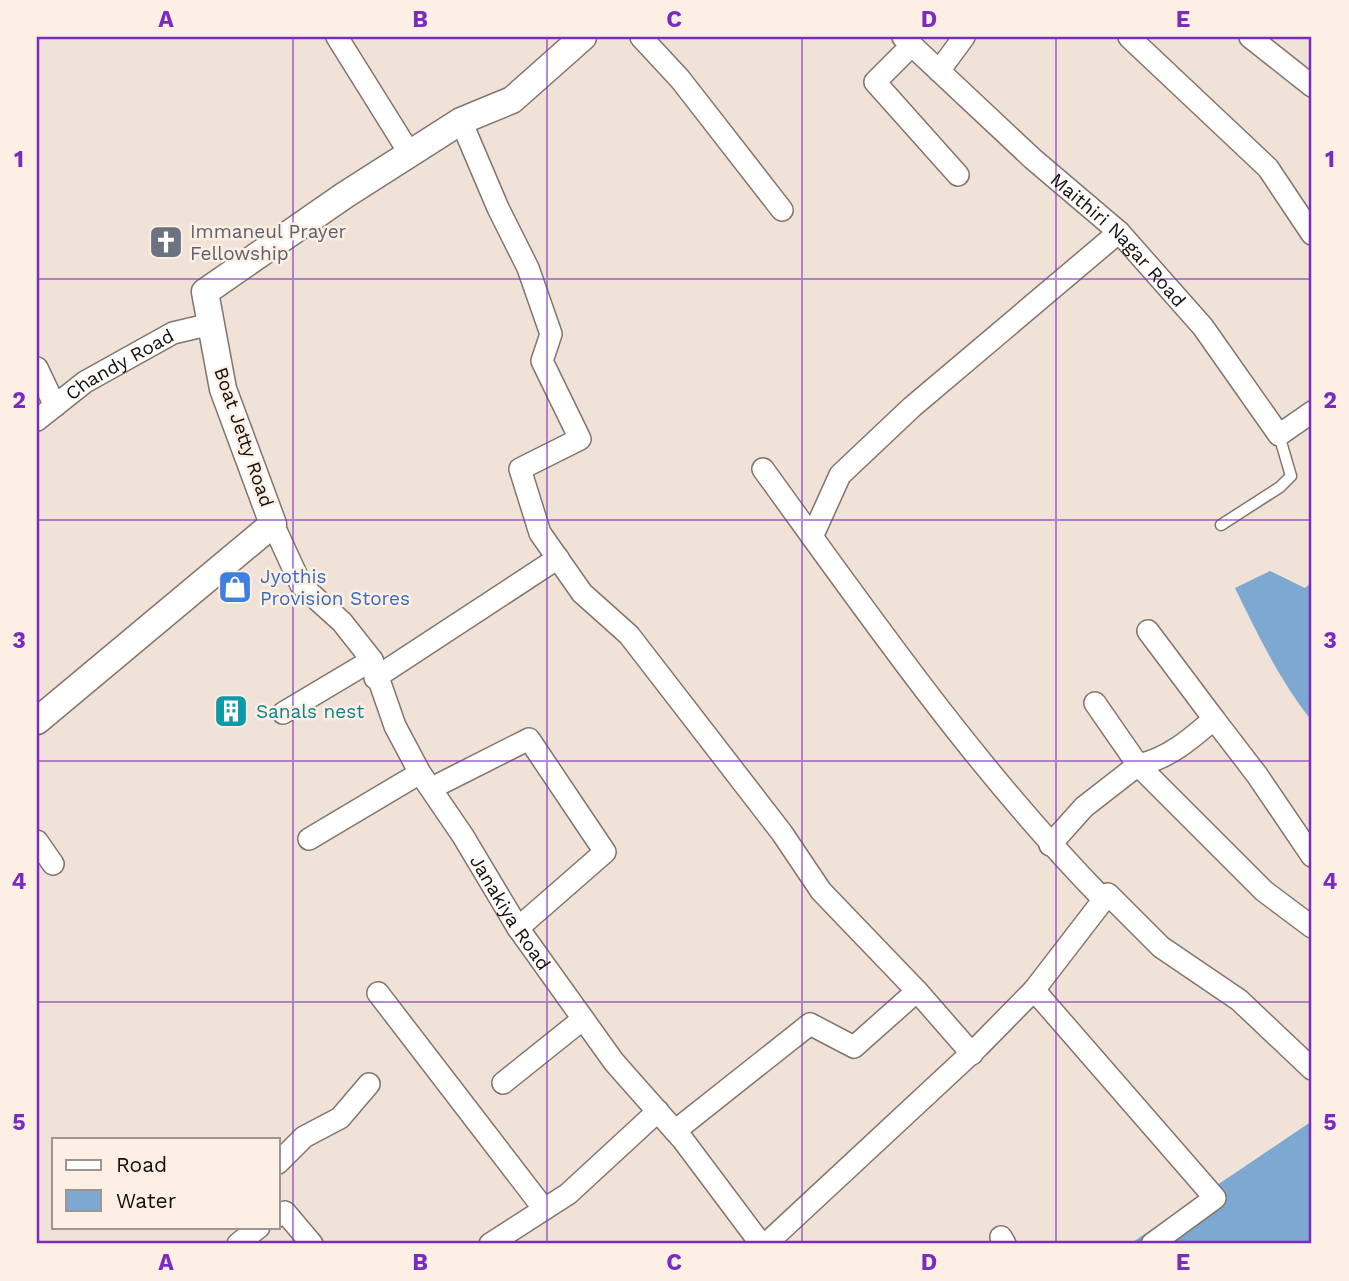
<svg xmlns="http://www.w3.org/2000/svg" width="1349" height="1281" font-family="'Work Sans',sans-serif">
<style>
.water{fill:#7ca8d2}
.lines{fill:none;stroke-linecap:round;stroke-linejoin:round}
.service-casing{stroke:#82756c;stroke-width:13}
.minor-casing{stroke:#82756c;stroke-width:24}
.tertiary-casing{stroke:#82756c;stroke-width:29}
.service{stroke:#fff;stroke-width:10}
.minor{stroke:#fff;stroke-width:21}
.tertiary{stroke:#fff;stroke-width:26}
.grid{fill:none;stroke:#7b2cbf;stroke-width:2;stroke-opacity:0.55}
.labels{text-anchor:middle;dominant-baseline:central;stroke-width:5;stroke-linejoin:round;paint-order:stroke}
.worship-label{font-size:19px;fill:#5b616d;stroke:#feefe5;text-anchor:start}
.street-label{font-size:19px;fill:#140f0b;stroke:#feefe5}
.shop-label{font-size:19px;fill:#366cbe;stroke:#feefe5;text-anchor:start}
.culture-label{font-size:19px;fill:#0d838f;stroke:#feefe5;text-anchor:start}
.neatline{fill:none;stroke:#7b2cbf;stroke-width:2.5}
.grid-label{font-size:23px;text-anchor:middle;font-weight:bold;fill:#7b2cbf}
</style>
<rect width="100%" height="100%" fill="#f1e2d8"/>
<!-- water -->
<g class="water">
<path d="M1270,571L1305,588L1312,582V721C1280,681 1258,635 1235,588Z"/>
<path d="M1312,1121V1244H1130Z"/>
</g>
<g class="lines">
<!-- service casing -->
<g class="service-casing">
<path id="service" d="M1221,525L1280,487L1291,476L1279,435"/>
</g>
<!-- minor casing -->
<g class="minor-casing">
<g id="minor">
<path d="M337,37L410,154"/>
<path d="M641,37L680,79L782,210"/>
<path id="s1" d="M903,37L1033,159L1119,232L1203,327L1279,435L1312,412"/>
<path d="M1129,37L1268,168L1312,234"/>
<path d="M1250,37L1312,86"/>
<path d="M912,45L875,82L958,175"/>
<path d="M939,71L964,37"/>
<path d="M461,121L498,208L528,268L551,334L542,361L580,439L520,469L540,533L582,593L629,635L782,833L821,891L917,991L854,1047L810,1024L675,1131"/>
<path d="M37,368L55,406"/>
<path id="s2" d="M37,420L85,382L173,333L211,324"/>
<path d="M763,469C871,618 976,769 1104,900"/>
<path id="s3" d="M273,524L301,585L342,622L372,660L395,726L420,773L463,836L518,928L614,1062L683,1140L761,1244"/>
<path d="M812,537L840,475L912,407L1119,232"/>
<path d="M1148,631L1214,719"/>
<path d="M375,678L558,558"/>
<path d="M1095,703L1138,765C1168,759 1192,738 1214,719L1257,775L1312,856"/>
<path d="M283,713L372,660"/>
<path d="M432,788L529,739L605,852L518,928"/>
<path d="M309,839L420,773"/>
<path d="M37,841L53,864"/>
<path d="M1050,845L1084,807L1138,765L1264,891L1312,927"/>
<path d="M1034,990L1108,894L1161,947L1239,1000L1312,1069"/>
<path d="M917,991L972,1054"/>
<path d="M378,993L544,1209"/>
<path d="M503,1083L583,1019"/>
<path d="M278,1163L304,1137L340,1118L369,1084"/>
<path d="M278,1216L285,1212L312,1244"/>
<path d="M1001,1237L1005,1244"/>
<path d="M238,1244L259,1227"/>
<path d="M490,1244L568,1194L658,1111"/>
<path d="M766,1244L979,1046L1034,990L1215,1198L1152,1244"/>
</g>
</g>
<!-- tertiary casing -->
<g class="tertiary-casing">
<path id="tertiary" d="M37,721L273,524L223,389L205,292L345,195L461,121L512,100L583,37"/>
</g>
<!-- service -->
<use href="#service" class="service"/>
<!-- minor -->
<use href="#minor" class="minor"/>
<!-- tertiary -->
<use href="#tertiary" class="tertiary"/>
</g>
<!-- grid -->
<path class="grid" d="M293,37V1244M547,37V1244M802,37V1244M1056,37V1244M37,279H1312M37,520H1312M37,761H1312M37,1002H1312"/>
<!-- icons -->
<defs>
<g id="church-square" transform="scale(1.75)"><rect x="-9" y="-9" width="18" height="18" rx="4" fill="#6b7280" stroke="#feefe5"/><path d="M-1.2-6h2.4v3.5h3.3v2.4h-3.3V6h-2.4V-.1h-3.3v-2.4h3.3Z" fill="#fff"/></g>
<g id="shop-square" transform="scale(1.75)"><rect x="-9" y="-9" width="18" height="18" rx="4" fill="#3f7fe0" stroke="#feefe5"/><path d="M-5-2.5h2.3a2.7 3.5 0 0 1 5.4 0H5L5.5 6h-11ZM-1.5-2.5h3a1.5 2.3 0 0 0-3 0Z" fill="#fff"/></g>
<g id="building-square" transform="scale(1.75)"><rect x="-9" y="-9" width="18" height="18" rx="4" fill="#0f9aa8" stroke="#feefe5"/><path d="M-4-6H4V6H1V3H-1V6H-4ZM-2.5-4.3h1.7v1.8h-1.7ZM.8-4.3h1.7v1.8H.8ZM-2.5-1h1.7V.8h-1.7ZM.8-1h1.7V.8H.8Z" fill="#fff"/></g>
</defs>
<g fill-rule="evenodd">
<use href="#church-square" x="166" y="242"/>
<use href="#shop-square" x="235" y="587"/>
<use href="#building-square" x="231" y="711"/>
</g>
<g class="labels">
<!-- worship labels -->
<g class="worship-label">
<text x="190" y="231">Immaneul Prayer<tspan x="190" dy="22">Fellowship</tspan></text>
</g>
<!-- street labels -->
<g class="street-label">
<text stroke="none"><textPath href="#s1" startOffset="296">Maithiri Nagar Road</textPath></text>
<text stroke="none"><textPath href="#s2" startOffset="100">Chandy Road</textPath></text>
<text transform="translate(244 437) rotate(71)">Boat Jetty Road</text>
<text stroke="none"><textPath href="#s3" startOffset="460">Janakiya Road</textPath></text>
</g>
<!-- shop labels -->
<g class="shop-label">
<text x="260" y="576">Jyothis<tspan x="260" dy="22">Provision Stores</tspan></text>
</g>
<!-- culture labels -->
<g class="culture-label">
<text x="256" y="711">Sanals nest</text>
</g>
</g>
<!-- border -->
<rect width="1349" height="1281" fill="none" stroke="#feefe5" stroke-width="77"/>
<!-- legend -->
<rect x="52" y="1138" width="228" height="91" fill="#feefe5" stroke="#a0958e" stroke-width="2"/>
<rect x="66" y="1160" width="35" height="10" fill="#ffffff" stroke="#a0958e" stroke-width="2"/>
<text x="116" y="1172" font-size="21" fill="#140f0b">Road</text>
<rect x="66" y="1190" width="35" height="21" fill="#7ca8d2" stroke="#a0958e" stroke-width="2"/>
<text x="116" y="1208" font-size="21" fill="#140f0b">Water</text>
<rect x="38" y="38" width="1272" height="1204" class="neatline"/>
<g class="grid-label">
<text x="166" y="27">A</text>
<text x="420" y="27">B</text>
<text x="674" y="27">C</text>
<text x="929" y="27">D</text>
<text x="1183" y="27">E</text>
<text x="19" y="167">1</text>
<text x="1330" y="167">1</text>
<text x="19" y="408">2</text>
<text x="1330" y="408">2</text>
<text x="19" y="648">3</text>
<text x="1330" y="648">3</text>
<text x="19" y="889">4</text>
<text x="1330" y="889">4</text>
<text x="19" y="1130">5</text>
<text x="1330" y="1130">5</text>
<text x="166" y="1270">A</text>
<text x="420" y="1270">B</text>
<text x="674" y="1270">C</text>
<text x="929" y="1270">D</text>
<text x="1183" y="1270">E</text>
</g>
</svg>
